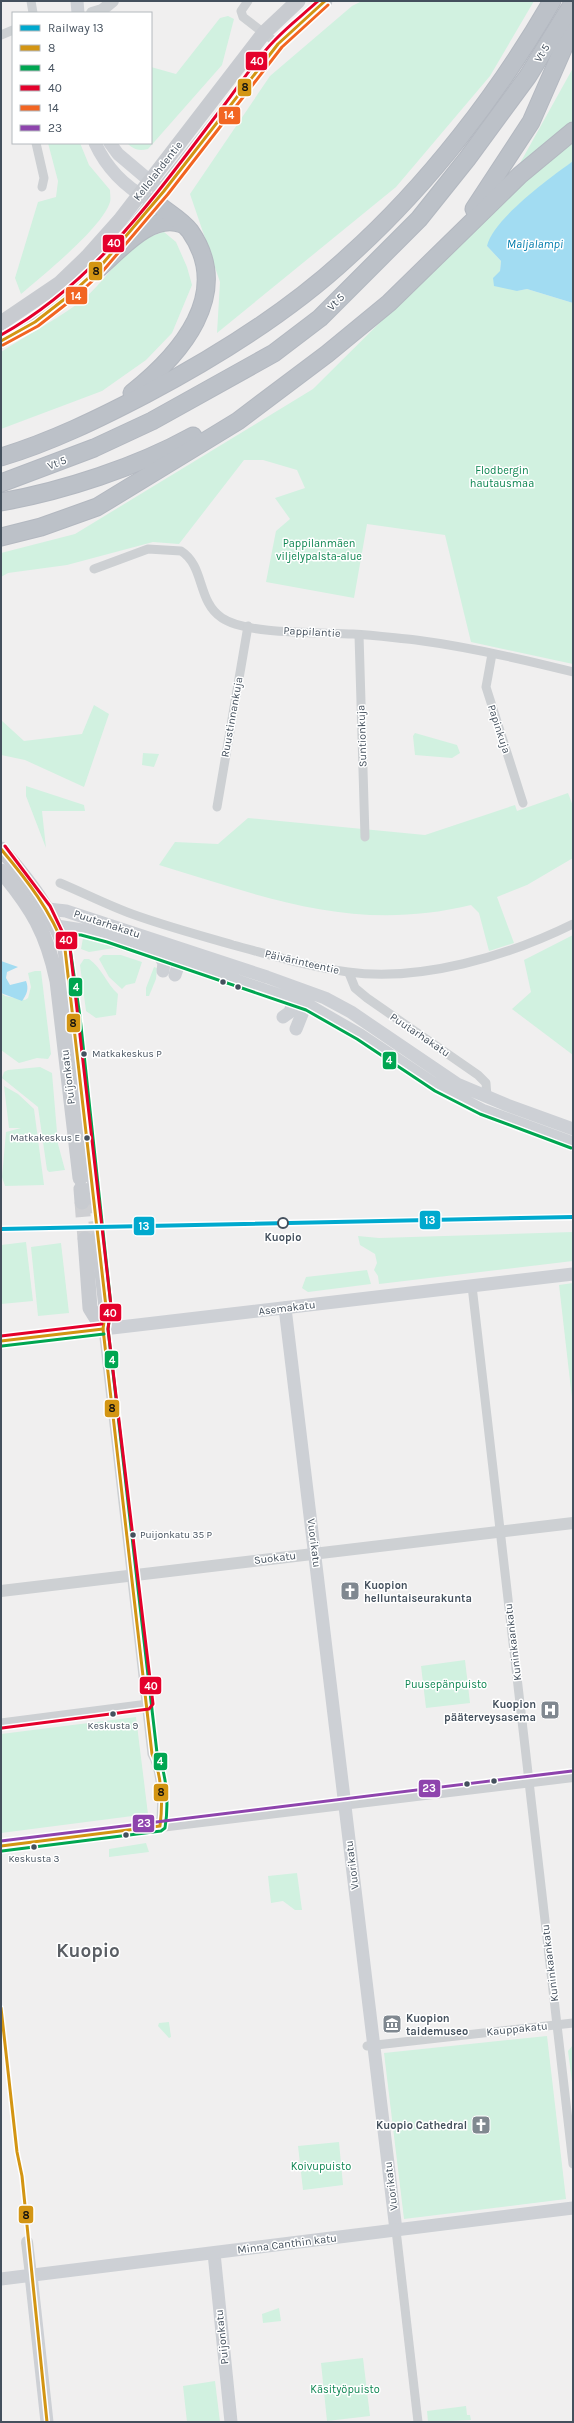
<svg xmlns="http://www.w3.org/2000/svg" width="574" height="2423" font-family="Karla,sans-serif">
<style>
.green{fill:#d1f1e0}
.water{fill:#a2dcf2}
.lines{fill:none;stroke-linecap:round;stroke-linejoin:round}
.primary-tunnel{stroke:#cecfd2;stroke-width:15;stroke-dasharray:15 8;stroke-linecap:butt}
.motorway-casing{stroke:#b3b8c0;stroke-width:19}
.minor{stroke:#cdd0d3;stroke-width:9}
.tertiary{stroke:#cdd0d3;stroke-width:12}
.secondary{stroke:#cdd0d5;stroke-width:13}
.primary{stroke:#c8cbd0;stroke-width:15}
.motorway{stroke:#bcc1c8;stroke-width:17}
.bus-1-casing{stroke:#fff;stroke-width:6}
.bus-2-casing{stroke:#fff;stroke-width:6}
.bus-3-casing{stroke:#fff;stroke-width:6}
.bus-4-casing{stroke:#fff;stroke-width:6}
.bus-5-casing{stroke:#fff;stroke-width:6}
.bus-1{stroke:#d39513;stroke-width:3}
.bus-2{stroke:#00a651;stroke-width:3}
.bus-3{stroke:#e4002b;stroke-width:3}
.bus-4{stroke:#f26522;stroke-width:3}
.bus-5{stroke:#8e44ad;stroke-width:3}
.rail-1-casing{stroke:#fff;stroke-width:7}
.rail-1{stroke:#00a9ce;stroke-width:4}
.bus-dot{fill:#44505d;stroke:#fff;stroke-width:1.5}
.stop-dot{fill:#fff;stroke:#44505d;stroke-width:2}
.labels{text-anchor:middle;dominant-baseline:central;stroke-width:3;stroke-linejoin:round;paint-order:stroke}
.bus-label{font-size:10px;fill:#44505d;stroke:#fff;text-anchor:start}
.street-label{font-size:11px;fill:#44505d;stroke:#fff}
.park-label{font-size:11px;fill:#0e8652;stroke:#fff}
.stop-label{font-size:11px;font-weight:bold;fill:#44505d;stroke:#fff}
.poi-label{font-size:11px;font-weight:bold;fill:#44505d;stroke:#fff;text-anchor:start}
.water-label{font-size:12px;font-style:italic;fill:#017cad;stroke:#fff}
.town-label{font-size:19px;font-weight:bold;fill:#5a5e64;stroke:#fff}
.line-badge{stroke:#fff;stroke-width:1.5}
.badge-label{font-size:11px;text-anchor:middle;font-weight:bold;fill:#fff}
.pale-badge-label{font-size:11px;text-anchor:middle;font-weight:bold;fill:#111}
</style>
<rect width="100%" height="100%" fill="#f0efef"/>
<!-- green -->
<g class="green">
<path d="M362,1H534L490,76L396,187L217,333L220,282L190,194L270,76L352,6Z"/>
<path d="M228,16L234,19L222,65L148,149C139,151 134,150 127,143H151V67L176,74L220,18Z"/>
<path d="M573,68V161L516,207L487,246L501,261L500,271L517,291L527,289L573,303V664L471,642L445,535L367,524L354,598L266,582L276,531L290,519L275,498L305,488L297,470L263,460H244L179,544L153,542L67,565L8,573L1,577V553L75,534L313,389L495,208Z"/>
<path d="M48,143H80L89,165L110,190C110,194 111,199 110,202C102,228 43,275 21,294L15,278L38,202L56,197L58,181Z"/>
<path d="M164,232L176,242L187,267L192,285L172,333L146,360L102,391L1,429V352C26,336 52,322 76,305C109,282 121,243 164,232Z"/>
<path d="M94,705L109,714L84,787L25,760L1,755V720L24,741L82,734Z"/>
<path d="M415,733L457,745L460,753L452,758L415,755L413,736Z"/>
<path d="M143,753L159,754L154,767L142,765Z"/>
<path d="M26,786L84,805L85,811H42L46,848L26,796Z"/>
<path d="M568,793L573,806V858L527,885L497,897L514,943L489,951L479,913L471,905C355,933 268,898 159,865L175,842L218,844L248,818L425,835L515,805L517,811Z"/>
<path d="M573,935V1055L512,1009L531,992L524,960Z"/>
<path d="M91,937L152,956L151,959L114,948L89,952L81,949L83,938Z"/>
<path d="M103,955H121L142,962L135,983L126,985L122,989L109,977L99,959Z"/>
<path d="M84,959H89C102,968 106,983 118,994L116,1015L96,1018L86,1011L80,965Z"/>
<path d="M154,967L157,968L156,979L149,996H146V988Z"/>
<path d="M35,971H41L51,1054L48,1059L37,1058L19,1063L1,1050V993L5,996L25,1000L28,998L31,987L28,973Z"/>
<path d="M40,1067L52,1073L58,1144L65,1170L49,1172L47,1170L38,1107L2,1078L4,1072L8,1070Z"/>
<path d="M4,1086L18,1094L34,1109L44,1185L5,1186L2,1177L6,1132L21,1128H9Z"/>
<path d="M573,1232V1261L379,1284L378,1276L374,1270L377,1263L375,1254L360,1245L358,1236L379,1238Z"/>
<path d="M26,1242L33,1301L1,1304V1245Z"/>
<path d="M61,1243L69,1313L38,1316L31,1247Z"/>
<path d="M367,1270L371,1284L308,1292L302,1288L306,1277Z"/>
<path d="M573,1283V1407L559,1285Z"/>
<path d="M465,1660L470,1703L426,1708L421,1666Z"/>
<path d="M136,1717L148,1814L1,1833V1734Z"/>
<path d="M146,1843L149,1852L109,1857V1849Z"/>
<path d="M297,1873L302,1910H295L283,1901L271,1903L268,1876Z"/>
<path d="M169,2022L171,2037L169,2038L158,2026L159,2023Z"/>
<path d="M547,2036L566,2199L404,2219L384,2053Z"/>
<path d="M573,2045V2090L568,2051Z"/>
<path d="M339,2142L343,2185L303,2190L298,2146Z"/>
<path d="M279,2308L281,2321L263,2323L262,2314Z"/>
<path d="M363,2358L370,2416L327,2421L321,2363Z"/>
<path d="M215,2381L220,2422H187L183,2386Z"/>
<path d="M466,2406L467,2415H470L471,2420L428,2422L427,2411Z"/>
</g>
<!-- water -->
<g class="water">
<path d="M573,161V303L527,289L517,291L494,286L493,278L500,271L501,261L487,246C493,219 550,178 573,161Z"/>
<path d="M1,961L18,967L7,972L6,978L10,985L26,981C29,989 27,994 22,1001L1,993Z"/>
</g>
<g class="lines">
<!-- primary-tunnel -->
<g class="primary-tunnel">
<path d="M93,1198L98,1238"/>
<path d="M82,1202L85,1239"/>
</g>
<!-- motorway casing -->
<g class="motorway-casing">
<g id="motorway">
<path d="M474,209L531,122L573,26"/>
<path d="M99,268C120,250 151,212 182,224"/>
<path d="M132,393C180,355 234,294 190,231C182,220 165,211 155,202"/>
<path d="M1,457C51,442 100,418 146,394C216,357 291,310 349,256C428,185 499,93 552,1"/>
<path d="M1,483L94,448L152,421L274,353L320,318L419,219L467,159L528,76L573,3"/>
<path d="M1,502C63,491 137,467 193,436"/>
<path d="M1,537L41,527L97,507L238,421L327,354L389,303L520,175L573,131"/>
</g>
</g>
<!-- minor -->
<g class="minor">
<path d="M31,1L33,13"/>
<path d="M248,1L241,11L243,17L278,44"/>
<path d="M1,35L13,30"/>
<path d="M36,143L44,178L42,187"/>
<path d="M94,569L148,549L181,551C205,566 197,602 222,618C247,635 321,632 353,634C374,635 395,638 416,640C469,647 522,659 573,672"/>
<path d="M359,635L365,837"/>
<path d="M492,654L486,687L523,803"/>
<path d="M217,807L248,626"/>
<path d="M60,883C84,893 107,905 132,914C165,926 199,935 233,945C271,955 309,967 348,972C421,982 508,956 573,924"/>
<path d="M349,973L355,988L367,998L478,1075L486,1083L487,1097"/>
<path d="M472,1286L573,2164"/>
<path d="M103,1329L152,1754C162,1771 163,1807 160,1826"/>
<path d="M1,1723L148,1704"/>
<path d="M367,2046L573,2023"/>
<path d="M396,2230L418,2422"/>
</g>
<!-- tertiary -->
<g class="tertiary">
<path d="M92,13L102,10L113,1"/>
<path d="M1,1591L573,1523"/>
<path d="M160,1826L573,1776"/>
<path d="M27,2242L31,2275"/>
</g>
<!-- secondary -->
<g class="secondary">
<path d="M77,1L78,13"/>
<path d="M95,143C106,167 125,187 148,199"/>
<path d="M110,143L118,154L157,187"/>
<path d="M175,952L179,963L175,975"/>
<path d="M159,954L164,963L163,971"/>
<path d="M283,1017L290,1012L294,1000L301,997"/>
<path d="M296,1029L306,1004L304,997"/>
<path d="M573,1129L507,1105L457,1084L351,1012L325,998L267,977L66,911L48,909L38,923L82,930L108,937L308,1005L360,1035L438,1087L482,1110L573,1143"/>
<path d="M285,1308L396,2230"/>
<path d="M1,1341L573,1274"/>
<path d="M214,2253L231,2422"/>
<path d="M31,2275L47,2422"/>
<path d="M1,2279L573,2208"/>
</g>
<!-- primary -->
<g class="primary">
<path d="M124,240L278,44L325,1"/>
<path d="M1,323L60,283L87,257L120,220L264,33L298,1"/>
<path d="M1,341C40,319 77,293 107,259"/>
<path d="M1,849C28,880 52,910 65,949L85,1111L91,1176"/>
<path d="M1,871C32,908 47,933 57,981L80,1178"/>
<path d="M92,1188L93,1198"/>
<path d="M81,1189L82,1202"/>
<path d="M98,1238L106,1307L103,1329"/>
<path d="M85,1239L90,1308L103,1329"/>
</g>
<!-- motorway -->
<use href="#motorway" class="motorway"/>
<!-- bus-1 casing -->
<g class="bus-1-casing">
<g id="bus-1">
<path d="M1,341L35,322L71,294L99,268L164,191L278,44L325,1"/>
<path d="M1,849C27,880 51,911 65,949L106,1307L103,1329L152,1754C162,1776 163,1802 160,1826L1,1846"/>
<path d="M1,1341L103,1329"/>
<path d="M1,2008L17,2152L22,2176L47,2422"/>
</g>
</g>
<!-- bus-2 casing -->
<g class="bus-2-casing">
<g id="bus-2">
<path d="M2,1346L104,1334"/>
<path d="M2,1851L161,1831L165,1828C169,1804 167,1775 157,1753L108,1329L111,1306L80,1017L70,948L65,934L81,935L107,942L306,1010L357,1039L435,1091L480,1114L571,1148"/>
</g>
</g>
<!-- bus-3 casing -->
<g class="bus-3-casing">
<g id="bus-3">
<path d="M1,335C97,282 159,190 225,104C241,83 256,59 275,40C288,26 304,14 318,1"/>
<path d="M1,1336L102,1324"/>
<path d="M2,1728L149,1709L153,1704L108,1329L111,1306L70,948L50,906L5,846"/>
</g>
</g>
<!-- bus-4 casing -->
<g class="bus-4-casing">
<path id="bus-4" d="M3,345L38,326L74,298L102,272L168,194L282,47L328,5"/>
</g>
<!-- bus-5 casing -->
<g class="bus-5-casing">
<path id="bus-5" d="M1,1841L572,1771"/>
</g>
<!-- bus-1 -->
<use href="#bus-1" class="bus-1"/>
<!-- bus-2 -->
<use href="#bus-2" class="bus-2"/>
<!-- bus-3 -->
<use href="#bus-3" class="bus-3"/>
<!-- bus-4 -->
<use href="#bus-4" class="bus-4"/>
<!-- bus-5 -->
<use href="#bus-5" class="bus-5"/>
<!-- rail-1 casing -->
<g class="rail-1-casing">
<path id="rail-1" d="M1,1229L573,1217"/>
</g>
<!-- rail-1 -->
<use href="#rail-1" class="rail-1"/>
</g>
<!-- icons -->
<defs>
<g id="church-square" transform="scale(1)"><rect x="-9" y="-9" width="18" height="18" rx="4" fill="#808890" stroke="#fff"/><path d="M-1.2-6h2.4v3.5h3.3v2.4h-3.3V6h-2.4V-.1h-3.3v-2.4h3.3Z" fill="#fff"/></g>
<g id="hospital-square" transform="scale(1)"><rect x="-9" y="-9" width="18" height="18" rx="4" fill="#808890" stroke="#fff"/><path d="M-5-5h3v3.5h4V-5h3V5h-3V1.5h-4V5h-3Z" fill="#fff"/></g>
<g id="museum-square" transform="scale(1)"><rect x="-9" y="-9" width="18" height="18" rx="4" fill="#808890" stroke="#fff"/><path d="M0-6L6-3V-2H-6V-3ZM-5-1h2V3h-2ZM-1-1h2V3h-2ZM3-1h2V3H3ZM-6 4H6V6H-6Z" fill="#fff"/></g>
</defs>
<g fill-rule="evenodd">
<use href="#church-square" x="350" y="1591"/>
<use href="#hospital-square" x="550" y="1710"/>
<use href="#museum-square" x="392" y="2024"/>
<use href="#church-square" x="481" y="2125"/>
</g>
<!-- markers -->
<g class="bus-dot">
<circle cx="223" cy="982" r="3.5"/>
<circle cx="238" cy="987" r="3.5"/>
<circle cx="84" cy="1054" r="3.5"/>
<circle cx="87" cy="1138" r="3.5"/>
<circle cx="133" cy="1535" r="3.5"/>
<circle cx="113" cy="1714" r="3.5"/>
<circle cx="494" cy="1781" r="3.5"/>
<circle cx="467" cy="1784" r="3.5"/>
<circle cx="126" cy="1835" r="3.5"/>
<circle cx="34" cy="1847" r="3.5"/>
</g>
<circle class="stop-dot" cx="283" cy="1223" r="5"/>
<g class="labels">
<!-- bus labels -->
<g class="bus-label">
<text x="92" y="1054">Matkakeskus P</text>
<text x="80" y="1138" text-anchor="end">Matkakeskus E</text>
<text x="140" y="1535">Puijonkatu 35 P</text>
<text x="113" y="1726" text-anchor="middle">Keskusta 9</text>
<text x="34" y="1859" text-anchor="middle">Keskusta 3</text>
</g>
<!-- street labels -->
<g class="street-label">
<text transform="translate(542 53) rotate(-58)">Vt 5</text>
<text transform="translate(158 171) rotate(-52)">Kellolahdentie</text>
<text transform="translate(336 302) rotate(-45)">Vt 5</text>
<text transform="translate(57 463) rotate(-21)">Vt 5</text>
<text transform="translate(312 632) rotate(3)">Pappilantie</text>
<text transform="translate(232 717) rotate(-80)">Ruustinnankuja</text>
<text transform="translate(499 729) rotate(72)">Papinkuja</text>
<text transform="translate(362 736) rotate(-92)">Suntionkuja</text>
<text transform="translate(107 924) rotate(18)">Puutarhakatu</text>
<text transform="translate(302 962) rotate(13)">Päivärinteentie</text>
<text transform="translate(420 1035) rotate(34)">Puutarhakatu</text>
<text transform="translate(68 1077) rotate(-97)">Puijonkatu</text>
<text transform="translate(287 1308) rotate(-7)">Asemakatu</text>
<text transform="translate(314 1543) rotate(83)">Vuorikatu</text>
<text transform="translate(275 1558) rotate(-7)">Suokatu</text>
<text transform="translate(513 1642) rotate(-97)">Kuninkaankatu</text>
<text transform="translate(352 1865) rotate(-97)">Vuorikatu</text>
<text transform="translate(550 1963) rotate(-97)">Kuninkaankatu</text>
<text transform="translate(517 2029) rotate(-6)">Kauppakatu</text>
<text transform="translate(391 2186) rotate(-97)">Vuorikatu</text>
<text transform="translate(287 2244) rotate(-7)">Minna Canthin katu</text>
<text transform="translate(222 2337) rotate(-96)">Puijonkatu</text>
</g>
<!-- park labels -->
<g class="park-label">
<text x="502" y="470">Flodbergin<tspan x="502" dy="13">hautausmaa</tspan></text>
<text x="319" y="543">Pappilanmäen<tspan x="319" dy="13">viljelypalsta-alue</tspan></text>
<text x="446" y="1684">Puusepänpuisto</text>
<text x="321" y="2166">Koivupuisto</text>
<text x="345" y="2389">Käsityöpuisto</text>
</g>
<!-- stop labels -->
<g class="stop-label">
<text x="283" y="1237">Kuopio</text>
</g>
<!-- poi labels -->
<g class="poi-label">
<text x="364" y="1585">Kuopion<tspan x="364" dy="13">helluntaiseurakunta</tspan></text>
<text x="536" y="1704" text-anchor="end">Kuopion<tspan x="536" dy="13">pääterveysasema</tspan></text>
<text x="406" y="2018">Kuopion<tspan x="406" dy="13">taidemuseo</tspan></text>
<text x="467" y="2125" text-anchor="end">Kuopio Cathedral</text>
</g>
<!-- water labels -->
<g class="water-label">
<text x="535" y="244">Maljalampi</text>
</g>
<!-- town labels -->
<g class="town-label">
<text x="88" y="1951">Kuopio</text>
</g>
</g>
<g class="line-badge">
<rect x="245" y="51" width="23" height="20" rx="4" fill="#e4002b"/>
<rect x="237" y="78" width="15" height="19" rx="4" fill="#d39513"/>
<rect x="218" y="106" width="23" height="19" rx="4" fill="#f26522"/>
<rect x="102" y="234" width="23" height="19" rx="4" fill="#e4002b"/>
<rect x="88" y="261" width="15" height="20" rx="4" fill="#d39513"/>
<rect x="65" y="286" width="23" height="19" rx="4" fill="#f26522"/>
<rect x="55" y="931" width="23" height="19" rx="4" fill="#e4002b"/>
<rect x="68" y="977" width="15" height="20" rx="4" fill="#00a651"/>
<rect x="66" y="1013" width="15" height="20" rx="4" fill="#d39513"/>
<rect x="382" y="1051" width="15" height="19" rx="4" fill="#00a651"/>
<rect x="419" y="1210" width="22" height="20" rx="4" fill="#00a9ce"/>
<rect x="133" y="1216" width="22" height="20" rx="4" fill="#00a9ce"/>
<rect x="99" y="1303" width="23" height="19" rx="4" fill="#e4002b"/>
<rect x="104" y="1350" width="15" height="19" rx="4" fill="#00a651"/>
<rect x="104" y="1399" width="16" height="19" rx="4" fill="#d39513"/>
<rect x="139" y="1676" width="23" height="19" rx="4" fill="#e4002b"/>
<rect x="153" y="1752" width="15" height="19" rx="4" fill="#00a651"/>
<rect x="418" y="1779" width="23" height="19" rx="4" fill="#8e44ad"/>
<rect x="153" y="1783" width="16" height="19" rx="4" fill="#d39513"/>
<rect x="132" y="1814" width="23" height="19" rx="4" fill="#8e44ad"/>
<rect x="18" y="2205" width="16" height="19" rx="4" fill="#d39513"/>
</g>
<g class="badge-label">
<text x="257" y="65">40</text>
<text x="229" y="119">14</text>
<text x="114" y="247">40</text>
<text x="76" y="300">14</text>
<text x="66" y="944">40</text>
<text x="76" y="991">4</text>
<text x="389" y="1064">4</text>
<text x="430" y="1224">13</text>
<text x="144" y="1230">13</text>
<text x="110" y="1317">40</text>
<text x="112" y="1364">4</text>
<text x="151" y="1690">40</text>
<text x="160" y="1765">4</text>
<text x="429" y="1792">23</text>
<text x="144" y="1827">23</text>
</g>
<g class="pale-badge-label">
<text x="245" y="91">8</text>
<text x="96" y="275">8</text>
<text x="73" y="1027">8</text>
<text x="112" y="1412">8</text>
<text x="161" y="1796">8</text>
<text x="26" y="2219">8</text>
</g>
<!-- border -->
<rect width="574" height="2423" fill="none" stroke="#44505d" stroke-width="4"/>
<!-- legend -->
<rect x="12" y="12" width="140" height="132" fill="#ffffff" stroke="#b4b9be"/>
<rect x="20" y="25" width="20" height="6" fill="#00a9ce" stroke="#b4b9be"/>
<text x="48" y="32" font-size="12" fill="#44505d">Railway 13</text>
<rect x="20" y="45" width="20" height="6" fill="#d39513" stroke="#b4b9be"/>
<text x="48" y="52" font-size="12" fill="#44505d">8</text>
<rect x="20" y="65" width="20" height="6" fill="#00a651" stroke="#b4b9be"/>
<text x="48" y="72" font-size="12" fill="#44505d">4</text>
<rect x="20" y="85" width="20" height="6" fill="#e4002b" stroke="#b4b9be"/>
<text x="48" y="92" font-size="12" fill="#44505d">40</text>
<rect x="20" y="105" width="20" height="6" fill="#f26522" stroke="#b4b9be"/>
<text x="48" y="112" font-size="12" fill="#44505d">14</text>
<rect x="20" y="125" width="20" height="6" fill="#8e44ad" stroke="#b4b9be"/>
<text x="48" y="132" font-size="12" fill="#44505d">23</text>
</svg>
